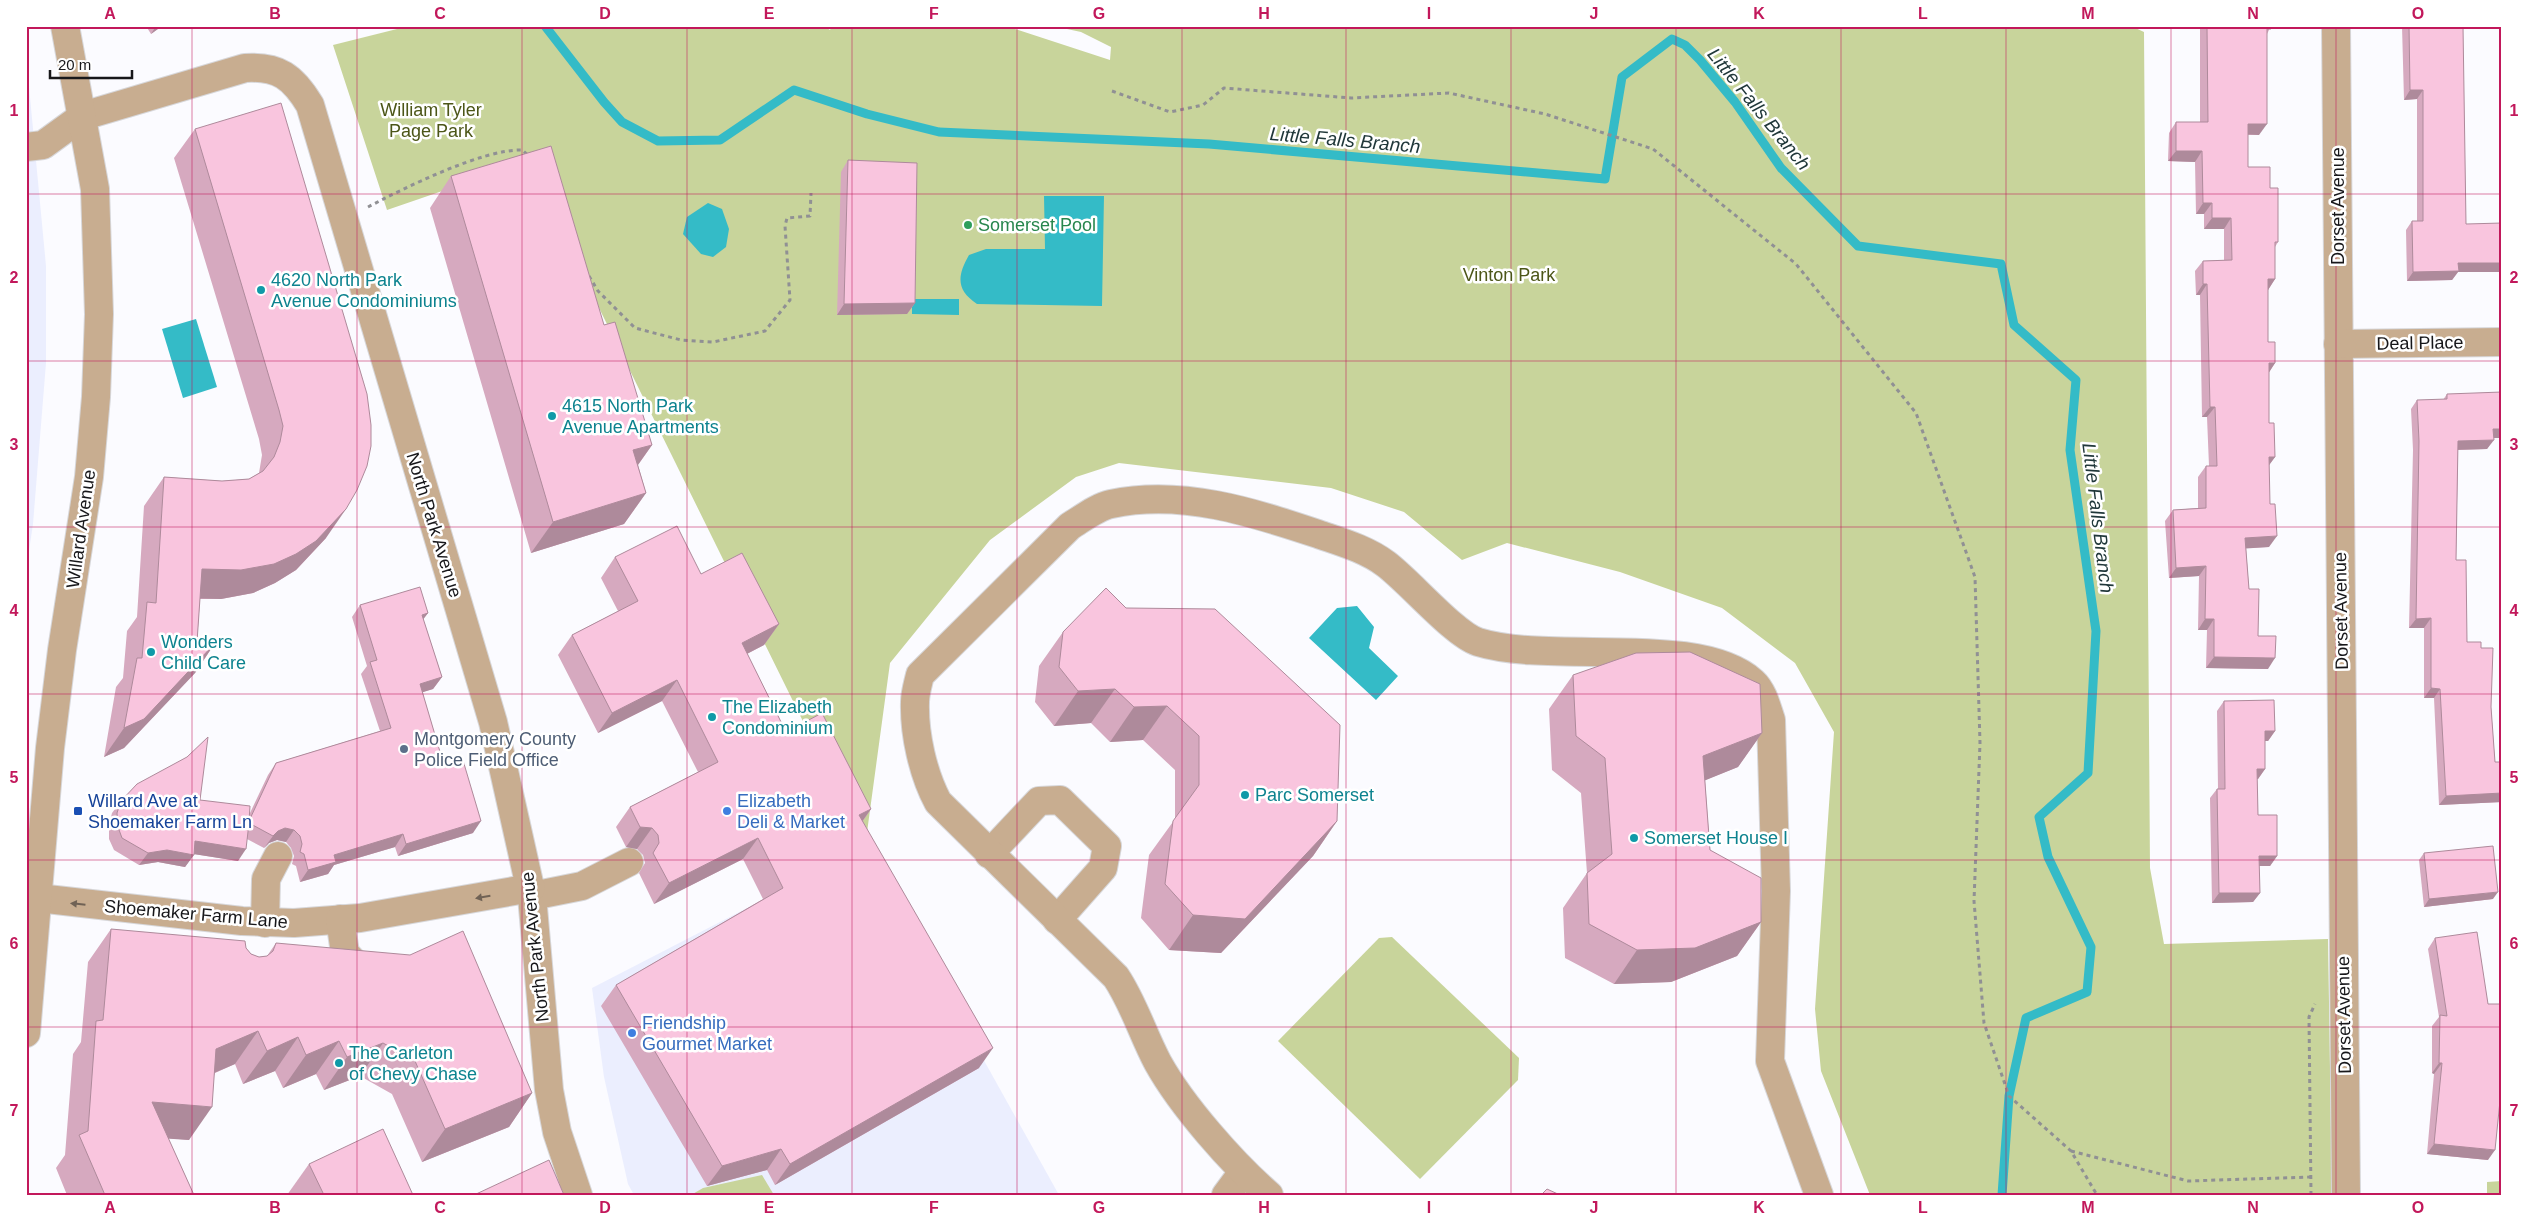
<svg xmlns="http://www.w3.org/2000/svg" width="2528" height="1221" font-family="Helvetica,sans-serif">
<style>
.built{fill:#ebeefe}
.green{fill:#c8d49b}
.water{fill:#34bbc7}
.lines{fill:none;stroke-linecap:round;stroke-linejoin:round}
.stream{stroke:#34bbc7;stroke-width:9}
.minor-casing{stroke:#d7d7da;stroke-width:30}
.path{stroke:#909094;stroke-width:3;stroke-dasharray:4 4;stroke-linecap:butt}
.minor{stroke:#c8ad90;stroke-width:28}
.wall{fill:#d6a9bf}
.shaded-wall{fill:#ae8a9b}
.building{fill:#f9c5de;stroke:#ae8a9b}
.oneway{fill:#706255}
.grid{fill:none;stroke:#c2185b;stroke-width:1;stroke-opacity:0.55}
.leisure-dot{fill:#2e9e5b;stroke:#fff;stroke-width:2}
.culture-dot{fill:#0f9aa8;stroke:#fff;stroke-width:2}
.service-dot{fill:#5c6f8a;stroke:#fff;stroke-width:2}
.transit-dot{fill:#1a4fb4;stroke:#fff;stroke-width:2}
.shop-dot{fill:#3f7fe0;stroke:#fff;stroke-width:2}
.labels{text-anchor:middle;dominant-baseline:central;stroke-width:5;stroke-linejoin:round;paint-order:stroke}
.park-label{font-size:18px;fill:#4c5618;stroke:#fff}
.street-label{font-size:18px;fill:#17171a;stroke:#fff}
.leisure-label{font-size:18px;fill:#27864d;stroke:#fff;text-anchor:start}
.culture-label{font-size:18px;fill:#0d838f;stroke:#fff;text-anchor:start}
.service-label{font-size:18px;fill:#4e5e75;stroke:#fff;text-anchor:start}
.transit-label{font-size:18px;fill:#164399;stroke:#fff;text-anchor:start}
.shop-label{font-size:18px;fill:#366cbe;stroke:#fff;text-anchor:start}
.water-label{font-size:19px;font-style:italic;fill:#21383a;stroke:#fff}
.neatline{fill:none;stroke:#c2185b;stroke-width:2}
.grid-label{font-size:16px;text-anchor:middle;font-weight:bold;fill:#c2185b}
</style>
<rect width="100%" height="100%" fill="#fbfbff"/>
<!-- built -->
<g class="built">
<path d="M26,55L46,266V363L33,524L26,571Z"/>
<path d="M865,847L1059,1195H634L628,1184L604,1077L592,988Z"/>
</g>
<!-- green -->
<g class="green">
<path d="M409,26H824L830,30L832,26H1006L1110,60L1111,47L1081,32L1053,26H2131L2144,32L2150,868L2164,944L2328,939L2332,1195H1870L1821,1071L1815,1009L1834,732L1795,663L1722,608L1620,572L1507,543L1462,560L1404,512L1331,488L1119,463L1076,477L990,540L890,663L865,847L527,162L387,210L333,45Z"/>
<path d="M1392,937L1519,1058L1518,1080L1420,1179L1278,1041L1379,938Z"/>
<path d="M762,1175L774,1195H691L703,1188Z"/>
<path d="M2502,1181V1195H2487V1182Z"/>
</g>
<!-- water -->
<g class="water">
<path d="M1044,196H1104L1102,306L977,304C956,290 957,276 969,255L986,249H1045Z"/>
<path d="M708,203L722,209L729,229L726,247L713,257L701,254L683,234L687,217Z"/>
<path d="M912,299H959V315L912,314Z"/>
<path d="M196,319L217,387L183,398L162,329Z"/>
<path d="M1357,606L1374,627L1369,648L1398,676L1376,700L1309,638L1337,608Z"/>
</g>
<g class="lines">
<!-- stream -->
<path class="stream" d="M545,26L604,102L622,122L658,141L720,140L794,90L867,114L939,132L1209,144L1605,179L1622,77L1672,39L1685,45L1700,60L1735,102L1781,168L1858,246L2001,264L2014,325L2076,380L2070,450L2096,631L2088,773L2039,817L2048,857L2091,947L2087,992L2026,1018L2009,1096L2002,1195"/>
<!-- minor casing -->
<g class="minor-casing">
<g id="minor">
<path d="M2336,26L2346,1195"/>
<path d="M26,147L43,145L83,116L245,68C279,66 293,77 310,105L493,722L532,896L549,1090L557,1132L578,1195"/>
<path d="M2338,344L2502,342"/>
<path d="M989,854L1039,801L1060,800L1107,846L1103,868L1057,920"/>
<path d="M532,896L582,886L629,862"/>
<path d="M38,898L242,921L294,923L360,918L531,888"/>
<path d="M340,919L345,953L361,970"/>
<path d="M265,923L266,879L278,856"/>
<path d="M26,1033L50,748L62,650L89,477L96,397L99,314L95,189L65,26"/>
<path d="M1226,1195L1243,1172"/>
<path d="M1269,1195C1232,1163 1182,1106 1158,1063C1143,1035 1134,1004 1116,977L938,802C923,774 914,734 915,702C915,693 918,684 920,675L1070,526C1083,518 1097,507 1111,504C1182,489 1252,512 1318,534C1341,542 1366,549 1386,564C1410,582 1454,634 1478,642C1552,665 1699,633 1753,682C1763,691 1767,708 1771,720L1776,891L1770,1061L1819,1195"/>
</g>
</g>
<!-- path -->
<g class="path">
<path d="M1112,91L1170,112L1203,105L1224,88L1351,98L1449,93L1545,114L1653,149L1796,264L1916,413L1975,577L1980,743L1974,901L1984,1023L2009,1096L2071,1151L2097,1195"/>
<path d="M368,207C404,188 483,149 522,150L530,157"/>
<path d="M589,276L598,291L635,328L681,340L713,342L765,331L790,300L785,226L787,218L810,216L811,193"/>
<path d="M2071,1151L2188,1181L2311,1177"/>
<path d="M2311,1195L2309,1017L2315,1004"/>
</g>
<!-- minor -->
<use href="#minor" class="minor"/>
</g>
<!-- wall -->
<g class="wall">
<path d="M146,26H162L151,34Z"/>
<path d="M2200,26H2271L2267,34L2259,135H2248V167L2270,188L2278,242L2275,247V279L2268,290V342L2275,363L2269,372V423L2275,457L2269,465V547L2246,548L2249,589L2258,636L2268,669L2206,668L2207,630H2198L2199,576L2169,578L2165,521L2173,510L2198,508V477L2206,466H2209L2207,417H2202L2200,295H2196L2195,271L2203,261L2224,260V229H2204V214H2196L2195,162L2168,161L2169,133L2176,122H2200Z"/>
<path d="M2402,26H2463L2458,272L2452,280L2407,281L2406,230L2412,221H2417V99L2404,100Z"/>
<path d="M195,129L326,538L296,570L275,583L253,593L221,599H200L197,642L215,643L195,673L124,748L104,757L116,687L123,678L127,631L137,617L144,506L164,477L222,481L249,479L259,473L262,455L259,439L174,158Z"/>
<path d="M848,160L915,303L907,314L837,315L841,172Z"/>
<path d="M451,176L604,325L652,445L638,465L646,493L624,524L531,553L430,208Z"/>
<path d="M2447,394L2502,438H2494L2487,449L2458,450L2456,560L2467,642L2481,648L2491,707L2495,762H2502V802L2439,805L2434,698H2424V628H2409L2413,450L2411,409L2417,400H2443Z"/>
<path d="M615,557L701,574L779,624L764,645L747,654L786,732L871,809L863,821L979,1068L775,1185L767,1170L707,1186L601,1006L616,985L763,899L743,859L654,904L639,873L645,863L643,855L637,849L626,847L616,827L630,807L698,772L662,701L598,733L558,655L572,635L618,611L601,578Z"/>
<path d="M360,605L428,613L423,619L442,677L433,689L422,692L443,762L473,833L398,856L395,847L334,865L328,874L300,882L296,866L292,864L294,856L291,848L286,842L277,840L269,843L264,848L247,839L238,861L194,854L185,867L158,862L139,865L114,850L109,839V825L112,813L121,801L200,800L250,813L268,775L276,763L380,731L361,674L367,666L352,617Z"/>
<path d="M1063,632L1337,821L1313,856L1221,953L1169,950L1141,918L1149,855L1175,819V770L1143,740L1110,742L1091,723L1054,726L1035,702L1039,666Z"/>
<path d="M1573,675L1762,733L1738,767L1705,780L1710,850L1761,922L1737,956L1671,982L1614,984L1565,958L1563,908L1587,873L1581,793L1552,770L1549,709Z"/>
<path d="M2224,701L2275,731L2268,741H2265V769L2258,779H2257L2258,815L2277,856L2270,866H2259L2260,893L2253,902L2212,903L2210,798L2217,789H2218L2217,711Z"/>
<path d="M2424,853L2493,899L2424,907L2419,860Z"/>
<path d="M111,929L246,948L251,954L259,957L267,956L276,943L532,1093L509,1127L422,1162L392,1094L360,1076L324,1090L316,1074L283,1088L275,1071L243,1084L235,1064L215,1073L189,1140L168,1138L194,1195H67L56,1168L65,1155L73,1054L81,1042L88,962Z"/>
<path d="M2435,938L2488,1160L2427,1154L2434,1074L2432,1073V1026L2439,1017L2428,949Z"/>
<path d="M309,1164L413,1195H287Z"/>
</g>
<!-- shaded-wall -->
<g class="shaded-wall">
<path d="M156,26H162L151,34Z"/>
<path d="M2410,90H2423L2417,99L2404,100Z"/>
<path d="M2248,124H2267L2259,135L2241,134Z"/>
<path d="M2176,151H2202L2195,162L2168,161Z"/>
<path d="M2203,203H2212L2204,214H2196Z"/>
<path d="M2212,218H2231L2224,229H2204Z"/>
<path d="M2458,263H2502V272H2458L2452,280L2407,281L2413,272Z"/>
<path d="M2268,279H2275L2268,290Z"/>
<path d="M2203,284H2207L2200,295H2196Z"/>
<path d="M915,303L907,314L837,315L844,304Z"/>
<path d="M2269,363H2275L2268,374Z"/>
<path d="M2210,407H2215L2207,417H2202Z"/>
<path d="M2493,429H2502V438H2487Z"/>
<path d="M2494,440L2487,449L2451,450L2458,441Z"/>
<path d="M652,445L630,476L633,450Z"/>
<path d="M2269,457H2275L2267,468Z"/>
<path d="M646,493L624,524L531,553L553,522Z"/>
<path d="M346,509L326,538L296,570L275,583L253,593L221,599L182,598L202,569Z"/>
<path d="M2277,536L2269,547L2238,549L2245,538Z"/>
<path d="M2206,566L2199,576L2169,578L2176,568Z"/>
<path d="M428,613L419,625L422,615Z"/>
<path d="M2431,618L2424,628H2409L2416,619Z"/>
<path d="M2205,619H2214L2207,630H2198Z"/>
<path d="M779,624L764,645L727,664L742,643Z"/>
<path d="M215,643L195,673L124,748L104,757L124,728Z"/>
<path d="M2214,657L2275,658L2268,669L2206,668Z"/>
<path d="M442,677L433,689L411,696L420,684Z"/>
<path d="M677,680L662,701L598,733L612,713Z"/>
<path d="M2431,688L2440,689L2434,698H2424Z"/>
<path d="M1115,689L1091,723L1054,726L1078,691Z"/>
<path d="M1167,706L1143,740L1110,742L1134,707Z"/>
<path d="M2265,731H2275L2268,741H2258Z"/>
<path d="M1762,733L1738,767L1679,791L1703,756Z"/>
<path d="M2257,769H2265L2258,779H2250Z"/>
<path d="M2502,793V802L2439,805L2446,796Z"/>
<path d="M871,809L856,830L859,815Z"/>
<path d="M481,821L473,833L398,856L406,844Z"/>
<path d="M1337,821L1313,856L1221,953L1169,950L1193,915Z"/>
<path d="M640,827L652,828L637,849L626,847Z"/>
<path d="M285,828L294,830L286,842L277,840L269,843L264,848L273,836L278,831Z"/>
<path d="M403,834L395,847L334,865L328,874L300,882L308,870L334,855Z"/>
<path d="M758,838L743,859L654,904L669,883Z"/>
<path d="M195,841L246,849L238,861L187,853Z"/>
<path d="M167,850L194,855L185,867L158,862L139,865L148,853Z"/>
<path d="M2259,856H2277L2270,866H2252Z"/>
<path d="M2498,892L2493,899L2424,907L2429,899Z"/>
<path d="M2219,893H2260L2253,902L2212,903Z"/>
<path d="M1761,922L1737,956L1671,982L1614,984L1637,950Z"/>
<path d="M258,1031L235,1064L193,1082L216,1049Z"/>
<path d="M298,1037L275,1071L243,1084L267,1051Z"/>
<path d="M339,1041L316,1074L283,1088L306,1055Z"/>
<path d="M383,1043L360,1076L324,1090L347,1057Z"/>
<path d="M993,1048L979,1068L775,1185L790,1164Z"/>
<path d="M2439,1063H2442L2434,1074L2432,1073Z"/>
<path d="M532,1093L509,1127L422,1162L445,1129Z"/>
<path d="M152,1102L212,1107L189,1140L128,1136Z"/>
<path d="M2434,1144L2495,1150L2488,1160L2427,1154Z"/>
<path d="M781,1149L767,1170L707,1186L722,1166Z"/>
</g>
<!-- building -->
<g class="building">
<path d="M2207,26H2271V29H2267V124H2248V167H2270V188H2278V242H2275V279H2268V342H2275V363H2269V423H2274L2275,457H2269L2270,504H2275L2277,536L2245,538L2249,589H2259L2258,636H2276L2275,658L2214,657V619H2205L2206,566L2176,568L2173,510L2206,508V466H2217L2215,407H2210L2207,284H2203V261L2232,260L2231,218H2212V203H2203L2202,151H2176V122H2208Z"/>
<path d="M2409,26H2463L2466,224L2502,223V263H2458L2459,271L2413,272L2412,221H2423V90H2410Z"/>
<path d="M281,103L367,394L371,425V446L367,466L357,490L346,509L316,541L296,554L274,564L241,570L202,569L197,642L215,643L144,719L124,728L137,658H142L147,602L156,603L164,477L222,481L249,479L263,471L274,457L280,442L283,426L279,410L195,129Z"/>
<path d="M551,146L604,325L615,322L652,445L633,450L646,493L553,522L451,176Z"/>
<path d="M848,160L917,163L915,303L844,304Z"/>
<path d="M2502,392V429H2493L2494,440L2458,441L2456,560H2466L2467,642H2481V648H2493L2491,707L2495,762H2502V793L2446,796L2440,689L2431,688V618L2416,619L2419,441L2417,400L2447,399V394Z"/>
<path d="M677,526L701,574L742,553L779,624L742,643L786,732L822,713L871,809L859,815L993,1048L790,1164L781,1149L722,1166L616,985L783,888L758,838L669,883L653,853L659,843L658,835L652,828L640,827L630,807L718,762L677,680L612,713L572,635L638,601L615,557Z"/>
<path d="M420,587L428,613L422,615L442,677L420,684L443,762L462,757L481,821L406,844L403,834L334,855L336,862L308,870L304,854L300,852L302,844L300,836L294,830L285,828L278,831L273,836L249,823L246,849L195,841L194,855L167,850L148,853L122,838L118,827L117,813L121,801L137,784L187,757L208,737L200,800L250,806L249,821L276,763L391,728L370,662L377,660L360,605Z"/>
<path d="M1106,588L1126,608L1215,609L1340,725L1337,821L1245,919L1193,915L1165,884L1173,821L1199,785V736L1167,706L1134,707L1115,689L1078,691L1059,667L1063,632Z"/>
<path d="M1690,652L1760,684L1762,733L1703,756L1710,850L1761,878V922L1695,948L1637,950L1589,924L1587,873L1612,854L1605,758L1576,736L1573,675L1636,653Z"/>
<path d="M2274,700L2275,731H2265V769H2257L2258,815H2277V856H2259L2260,893H2219L2217,789H2225L2224,701Z"/>
<path d="M2493,846L2498,892L2429,899L2424,853Z"/>
<path d="M111,929L245,941L246,948L251,954L259,957L267,956L273,951L276,943L410,955L463,931L532,1093L445,1129L415,1061L383,1043L347,1057L339,1041L306,1055L298,1037L267,1051L258,1031L216,1049L212,1107L152,1102L194,1195H105L79,1135L88,1131L96,1021L103,1020Z"/>
<path d="M2477,932L2488,1004H2502V1081L2495,1150L2434,1144L2442,1063H2439L2440,1015L2447,1016L2435,938Z"/>
<path d="M383,1129L413,1195H324L309,1164Z"/>
<path d="M549,1160L564,1195H474Z"/>
<path d="M1547,1189L1560,1195H1541Z"/>
</g>
<!-- one-way arrows -->
<defs><path id="oneway-solid" d="M-6-.8H1V-3.2L6.5 0L1 3.2V.8H-6Z" transform="scale(1.25)"/></defs>
<g class="oneway">
<use href="#oneway-solid" transform="translate(483 897) rotate(170)"/>
<use href="#oneway-solid" transform="translate(78 904) rotate(-174)"/>
</g>
<!-- grid -->
<path class="grid" d="M192,26V1195M357,26V1195M522,26V1195M687,26V1195M852,26V1195M1017,26V1195M1182,26V1195M1346,26V1195M1511,26V1195M1676,26V1195M1841,26V1195M2006,26V1195M2171,26V1195M2336,26V1195M26,194H2502M26,361H2502M26,527H2502M26,694H2502M26,860H2502M26,1027H2502"/>
<!-- markers -->
<circle class="leisure-dot" cx="968" cy="225" r="5"/>
<g class="culture-dot">
<circle cx="261" cy="290" r="5"/>
<circle cx="552" cy="416" r="5"/>
<circle cx="151" cy="652" r="5"/>
<circle cx="712" cy="717" r="5"/>
<circle cx="1245" cy="795" r="5"/>
<circle cx="1634" cy="838" r="5"/>
<circle cx="339" cy="1063" r="5"/>
</g>
<circle class="service-dot" cx="404" cy="749" r="5"/>
<rect class="transit-dot" x="73" y="806" width="10" height="10" rx="2.5"/>
<g class="shop-dot">
<circle cx="727" cy="811" r="5"/>
<circle cx="632" cy="1033" r="5"/>
</g>
<g class="labels">
<!-- park labels -->
<g class="park-label">
<text x="431" y="110">William Tyler<tspan x="431" dy="21">Page Park</tspan></text>
<text x="1509" y="275">Vinton Park</text>
</g>
<!-- street labels -->
<g class="street-label">
<text transform="translate(2338 206) rotate(-90)">Dorset Avenue</text>
<text transform="translate(2420 343) rotate(-1)">Deal Place</text>
<text transform="translate(434 525) rotate(73)">North Park Avenue</text>
<text transform="translate(81 529) rotate(-82)">Willard Avenue</text>
<text transform="translate(2341 611) rotate(-91)">Dorset Avenue</text>
<text transform="translate(196 914) rotate(5)">Shoemaker Farm Lane</text>
<text transform="translate(535 947) rotate(-96)">North Park Avenue</text>
<text transform="translate(2344 1015) rotate(-91)">Dorset Avenue</text>
</g>
<!-- leisure labels -->
<g class="leisure-label">
<text x="978" y="225">Somerset Pool</text>
</g>
<!-- culture labels -->
<g class="culture-label">
<text x="271" y="280">4620 North Park<tspan x="271" dy="21">Avenue Condominiums</tspan></text>
<text x="562" y="406">4615 North Park<tspan x="562" dy="21">Avenue Apartments</tspan></text>
<text x="161" y="642">Wonders<tspan x="161" dy="21">Child Care</tspan></text>
<text x="722" y="707">The Elizabeth<tspan x="722" dy="21">Condominium</tspan></text>
<text x="1255" y="795">Parc Somerset</text>
<text x="1644" y="838">Somerset House I</text>
<text x="349" y="1053">The Carleton<tspan x="349" dy="21">of Chevy Chase</tspan></text>
</g>
<!-- service labels -->
<g class="service-label">
<text x="414" y="739">Montgomery County<tspan x="414" dy="21">Police Field Office</tspan></text>
</g>
<!-- transit labels -->
<g class="transit-label">
<text x="88" y="801">Willard Ave at<tspan x="88" dy="21">Shoemaker Farm Ln</tspan></text>
</g>
<!-- shop labels -->
<g class="shop-label">
<text x="737" y="801">Elizabeth<tspan x="737" dy="21">Deli &amp; Market</tspan></text>
<text x="642" y="1023">Friendship<tspan x="642" dy="21">Gourmet Market</tspan></text>
</g>
<!-- water labels -->
<g class="water-label">
<text transform="translate(1759 109) rotate(51)">Little Falls Branch</text>
<text transform="translate(1345 140) rotate(5)">Little Falls Branch</text>
<text transform="translate(2098 518) rotate(83)">Little Falls Branch</text>
</g>
</g>
<!-- border -->
<rect width="2528" height="1221" fill="none" stroke="#ffffff" stroke-width="55"/>
<!-- scale -->
<path d="M50 70v8h82v-8" fill="none" stroke="#17171a" stroke-width="2.5"/>
<text x="58" y="70" font-size="15" fill="#17171a" stroke="#ffffff" stroke-width="4" paint-order="stroke">20 m</text>
<rect x="28" y="28" width="2472" height="1166" class="neatline"/>
<g class="grid-label">
<text x="110" y="19">A</text>
<text x="275" y="19">B</text>
<text x="440" y="19">C</text>
<text x="605" y="19">D</text>
<text x="769" y="19">E</text>
<text x="934" y="19">F</text>
<text x="1099" y="19">G</text>
<text x="1264" y="19">H</text>
<text x="1429" y="19">I</text>
<text x="1594" y="19">J</text>
<text x="1759" y="19">K</text>
<text x="1923" y="19">L</text>
<text x="2088" y="19">M</text>
<text x="2253" y="19">N</text>
<text x="2418" y="19">O</text>
<text x="14" y="116">1</text>
<text x="2514" y="116">1</text>
<text x="14" y="283">2</text>
<text x="2514" y="283">2</text>
<text x="14" y="450">3</text>
<text x="2514" y="450">3</text>
<text x="14" y="616">4</text>
<text x="2514" y="616">4</text>
<text x="14" y="783">5</text>
<text x="2514" y="783">5</text>
<text x="14" y="949">6</text>
<text x="2514" y="949">6</text>
<text x="14" y="1116">7</text>
<text x="2514" y="1116">7</text>
<text x="110" y="1213">A</text>
<text x="275" y="1213">B</text>
<text x="440" y="1213">C</text>
<text x="605" y="1213">D</text>
<text x="769" y="1213">E</text>
<text x="934" y="1213">F</text>
<text x="1099" y="1213">G</text>
<text x="1264" y="1213">H</text>
<text x="1429" y="1213">I</text>
<text x="1594" y="1213">J</text>
<text x="1759" y="1213">K</text>
<text x="1923" y="1213">L</text>
<text x="2088" y="1213">M</text>
<text x="2253" y="1213">N</text>
<text x="2418" y="1213">O</text>
</g>
</svg>
